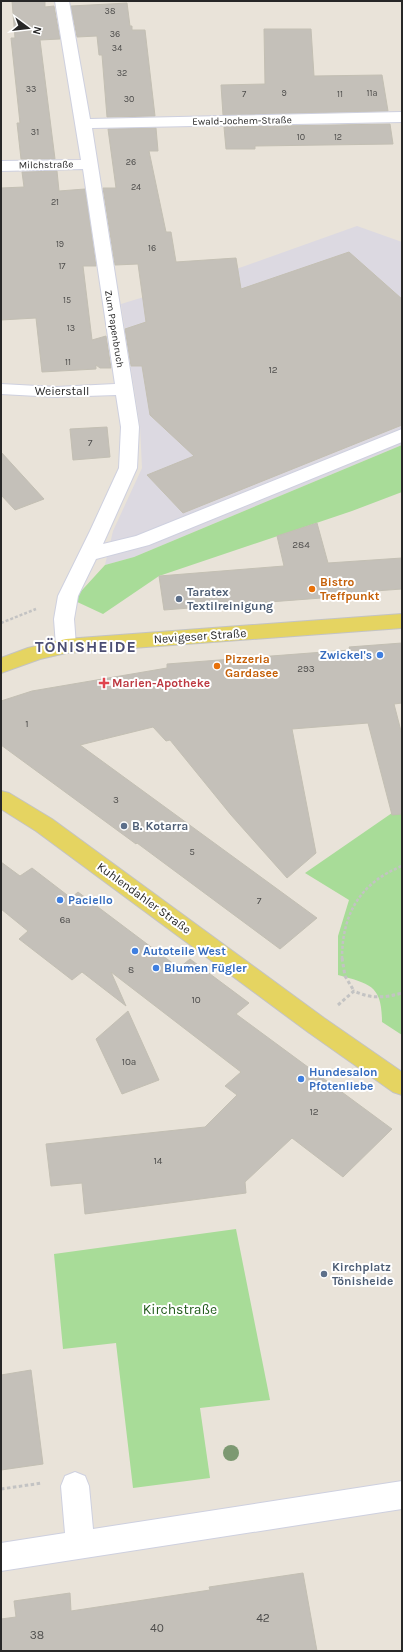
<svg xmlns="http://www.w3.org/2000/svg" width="403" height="1652" font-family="Karla,sans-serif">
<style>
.industrial{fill:#dcd9e1}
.green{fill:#a8dc98}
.building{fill:#c4c0b9;stroke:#c3bfb3}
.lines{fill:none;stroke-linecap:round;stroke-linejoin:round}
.minor-casing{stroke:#ced0df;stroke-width:2}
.major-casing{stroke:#c3c3c3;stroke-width:2}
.path-far1{stroke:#c3c3c3;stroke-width:2.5;stroke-dasharray:3 2;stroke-linecap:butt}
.path{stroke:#c3c3c3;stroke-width:3;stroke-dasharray:3.5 2.5;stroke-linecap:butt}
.minor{fill:#fff;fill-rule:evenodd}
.major{fill:#e5d461;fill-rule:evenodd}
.tree{fill:#7d9972}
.food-dot{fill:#e8710a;stroke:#fff;stroke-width:1.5}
.service-dot{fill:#5c6f8a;stroke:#fff;stroke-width:1.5}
.shop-dot{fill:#3f7fe0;stroke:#fff;stroke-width:1.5}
.health-dot{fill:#e0444e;stroke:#fff;stroke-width:1.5}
.labels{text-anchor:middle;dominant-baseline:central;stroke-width:4;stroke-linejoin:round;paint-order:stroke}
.far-number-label{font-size:9px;fill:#4e4d4c}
.far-street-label{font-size:10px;fill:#272727;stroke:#fff}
.number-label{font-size:10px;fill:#4e4d4c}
.street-label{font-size:12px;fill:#272727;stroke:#fff}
.food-label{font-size:12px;font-weight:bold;fill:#c56008;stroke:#fff;text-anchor:start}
.service-label{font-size:12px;font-weight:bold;fill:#4e5e75;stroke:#fff;text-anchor:start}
.shop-label{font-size:12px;font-weight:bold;fill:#366cbe;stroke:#fff;text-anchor:start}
.health-label{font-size:12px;font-weight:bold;fill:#be3a42;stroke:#fff;text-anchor:start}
.near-number-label{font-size:12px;fill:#4e4d4c}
.near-park-label{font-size:14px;fill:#245d1e;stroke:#fff}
.district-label{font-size:16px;font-weight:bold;letter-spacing:1px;fill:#4b4e73;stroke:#fff}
</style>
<rect width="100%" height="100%" fill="#e9e3d9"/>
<!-- industrial -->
<path class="industrial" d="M357,226L402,242V445L134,557L105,565L113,531L142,468L140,426L121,304L242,267Z"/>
<!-- green -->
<g class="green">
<path d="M402,445V492L352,511L159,576L103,614L73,600L105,565L134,557Z"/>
<path d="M402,808V1035L382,1022C382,985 370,984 338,975V936L349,900L305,873L392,813Z"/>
<path d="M236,1229L270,1400L200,1408L210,1478L133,1488L116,1343L63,1349L54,1254Z"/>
</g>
<!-- building -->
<g class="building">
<path d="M12,1H45V7L54,6L60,39L40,40L55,159H21L17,123H20L11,38H15Z"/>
<path d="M127,3L130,26H132V30H145L155,116L107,117L102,55H99L97,36L77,37L71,6Z"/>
<path d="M264,29H311L314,76L382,75L388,111L223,115L221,85L265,84Z"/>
<path d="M390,124L393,144L255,146V149H226L224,127Z"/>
<path d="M156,128L158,151H149L166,232H171L176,262L236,258L241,289L349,252L402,299V425L183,513L147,475L194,456L150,415L142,366H131L125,329L146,322L138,264L115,265L103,188H116L108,129Z"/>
<path d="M57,171L59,191L85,189L96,266H83L92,340L106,336L111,368H100L96,365V369L42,372L36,318L1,320V188L24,187L22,172Z"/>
<path d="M107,427L110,457L73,460L70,429Z"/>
<path d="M1,452L44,499L15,510L1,495Z"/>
<path d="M317,523L328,563L402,558V589L361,592V595L164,610L159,576L284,566L277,536Z"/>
<path d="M402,643V703L394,704L402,735V814L392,815L368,723L292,729L316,853L287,878L231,815L170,740L166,741L153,727L80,745L317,918L280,949L137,843L136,844L1,745V701L32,691L167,668V664L350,650L349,647Z"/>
<path d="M1,862L20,876L32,868L71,898L78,892L179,968L190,959L249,1003L236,1014L392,1129L343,1177L292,1138L245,1182L246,1193L85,1214L82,1183L51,1186L46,1144L205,1127L237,1095L225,1086L241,1072L111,972L126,1006L82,972L72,980L19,939L28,931L1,909Z"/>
<path d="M128,1011L159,1080L122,1094L96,1039Z"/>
<path d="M31,1370L43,1464L1,1470V1375Z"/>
<path d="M303,1573L317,1651H1V1619L16,1617L14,1601L70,1593L71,1611L210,1590L209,1587Z"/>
</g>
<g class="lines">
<!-- minor casing -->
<g class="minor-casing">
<g id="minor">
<path d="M55,1H69L90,119L402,112V122L92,128L139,427L137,468L103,544L136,536L402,429V442L149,545L96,559L78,596L74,619L76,646L73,651L66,653L59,651L56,646L54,619L58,596L90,531L119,468L121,427L116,395L56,397L1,394V384L56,387L115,384L83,169L1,171V161L81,160Z"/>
<path d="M75,1472L85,1476L89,1486L93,1529L402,1481V1509L1,1571V1543L65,1533L61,1486L65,1476Z"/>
</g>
</g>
<!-- major casing -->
<g class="major-casing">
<g id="major">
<path d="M402,614V628L66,653L40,659L1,673V658L28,648L66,639Z"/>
<path d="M1,791L9,793L52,819L324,1018L402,1072V1095L393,1092L308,1032L36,831L1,809Z"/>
</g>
</g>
<!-- path-far1 -->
<g class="path-far1">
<path d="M1,623L36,609"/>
<path d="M342,959C342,914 360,883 402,866"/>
</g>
<!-- path -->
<g class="path">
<path d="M342,958L345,976L354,991"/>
<path d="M338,1005L354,991C371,999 384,998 402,993"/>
<path d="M1,1489L42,1483"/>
</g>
<!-- minor -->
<use href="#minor" class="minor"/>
<!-- major -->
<use href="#major" class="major"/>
</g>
<!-- trees -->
<circle class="tree" cx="231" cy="1453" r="8"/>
<!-- markers -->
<g class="food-dot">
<circle cx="312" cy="589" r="4"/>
<circle cx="217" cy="666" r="4"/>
</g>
<g class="service-dot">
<circle cx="179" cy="599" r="4"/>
<circle cx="124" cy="826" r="4"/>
<circle cx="324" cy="1274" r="4"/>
</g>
<g class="shop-dot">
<circle cx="380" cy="655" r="4"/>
<circle cx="60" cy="900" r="4"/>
<circle cx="135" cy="951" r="4"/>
<circle cx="156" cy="968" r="4"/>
<circle cx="301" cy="1079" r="4"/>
</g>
<path class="health-dot" d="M102 677h4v4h4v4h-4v4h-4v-4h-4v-4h4z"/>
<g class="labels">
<!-- far-number labels -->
<g class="far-number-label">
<text x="110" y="11">38</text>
<text x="115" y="34">36</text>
<text x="117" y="48">34</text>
<text x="122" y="73">32</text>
<text x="31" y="89">33</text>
<text x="284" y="93">9</text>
<text x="372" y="93">11a</text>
<text x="244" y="94">7</text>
<text x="340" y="94">11</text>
<text x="129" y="99">30</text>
<text x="35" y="132">31</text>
<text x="301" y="137">10</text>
<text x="338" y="137">12</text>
<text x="131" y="162">26</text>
<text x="136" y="187">24</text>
<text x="55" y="202">21</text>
<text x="60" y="244">19</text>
<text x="152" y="248">16</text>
<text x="62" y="266">17</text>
<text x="67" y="300">15</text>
<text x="71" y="328">13</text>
<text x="68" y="362">11</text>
</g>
<!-- far-street labels -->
<g class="far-street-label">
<text transform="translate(242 121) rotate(-1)">Ewald-Jochem-Straße</text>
<text transform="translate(46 165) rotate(-1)">Milchstraße</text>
<text transform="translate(114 329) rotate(81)">Zum Papenbruch</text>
</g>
<!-- number labels -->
<g class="number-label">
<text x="273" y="370">12</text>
<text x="90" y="443">7</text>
<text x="301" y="545">284</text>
<text x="306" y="669">293</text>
<text x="27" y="724">1</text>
<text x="116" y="800">3</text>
<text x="192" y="852">5</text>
<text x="259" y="901">7</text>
<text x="65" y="920">6a</text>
<text x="131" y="970">8</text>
<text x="196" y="1000">10</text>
<text x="129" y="1062">10a</text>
<text x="314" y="1112">12</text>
<text x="158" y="1161">14</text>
</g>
<!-- street labels -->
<g class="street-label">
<text x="62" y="391">Weierstall</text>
<text transform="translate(200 636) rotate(-4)">Nevigeser Straße</text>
<text transform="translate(144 898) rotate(36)">Kuhlendahler Straße</text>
</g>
<!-- food labels -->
<g class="food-label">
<text x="320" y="582">Bistro<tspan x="320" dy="14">Treffpunkt</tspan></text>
<text x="225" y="659">Pizzeria<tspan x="225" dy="14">Gardasee</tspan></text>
</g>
<!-- service labels -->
<g class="service-label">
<text x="187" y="592">Taratex<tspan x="187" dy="14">Textilreinigung</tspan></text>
<text x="132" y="826">B. Kotarra</text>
<text x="332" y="1267">Kirchplatz<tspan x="332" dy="14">Tönisheide</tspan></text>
</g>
<!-- shop labels -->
<g class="shop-label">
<text x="372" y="655" text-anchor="end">Zwickel's</text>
<text x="68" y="900">Paciello</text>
<text x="143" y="951">Autoteile West</text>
<text x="164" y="968">Blumen Fügler</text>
<text x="309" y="1072">Hundesalon<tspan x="309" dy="14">Pfotenliebe</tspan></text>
</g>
<!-- health labels -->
<g class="health-label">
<text x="112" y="683">Marien-Apotheke</text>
</g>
<!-- near-number labels -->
<g class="near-number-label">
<text x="263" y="1618">42</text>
<text x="157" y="1628">40</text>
<text x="37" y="1635">38</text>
</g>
<!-- near-park labels -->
<g class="near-park-label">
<text x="180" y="1309">Kirchstraße</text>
</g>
<!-- district labels -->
<g class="district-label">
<text x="86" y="646">TÖNISHEIDE</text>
</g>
</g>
<!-- border -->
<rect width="403" height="1652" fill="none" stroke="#272727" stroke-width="4"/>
<!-- north arrow -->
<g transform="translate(28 28) rotate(105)" stroke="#ffffff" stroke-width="3" paint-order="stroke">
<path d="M0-3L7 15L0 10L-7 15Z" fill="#272727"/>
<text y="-6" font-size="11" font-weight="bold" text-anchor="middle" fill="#272727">N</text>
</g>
</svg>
